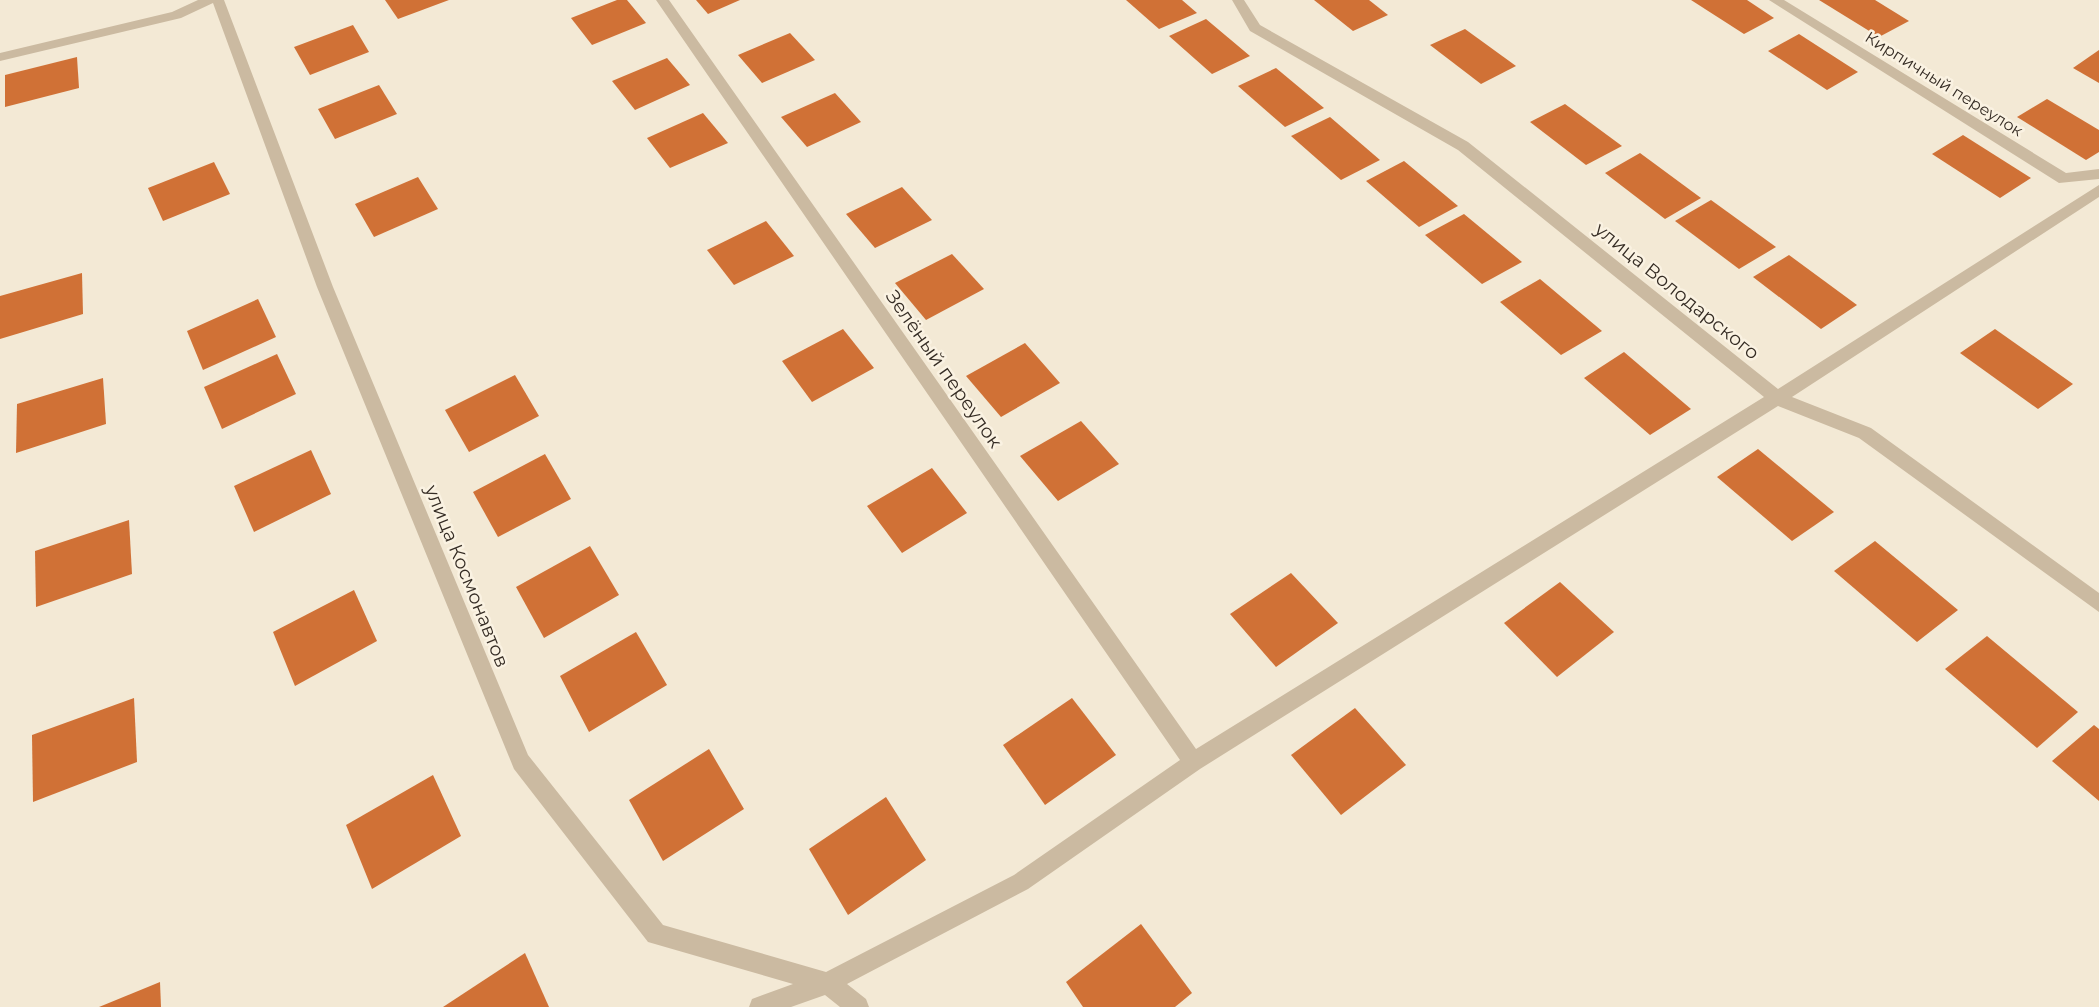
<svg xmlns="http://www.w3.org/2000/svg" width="2099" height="1007" font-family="Montserrat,sans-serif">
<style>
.building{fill:#d07136}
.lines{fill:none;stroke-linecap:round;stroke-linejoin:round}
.minor{fill:#cbbaa1;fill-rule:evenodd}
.labels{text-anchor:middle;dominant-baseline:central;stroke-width:5;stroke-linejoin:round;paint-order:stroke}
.far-street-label{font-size:16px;fill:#352c24;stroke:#faf2e2}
.street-label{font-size:19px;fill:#352c24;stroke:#faf2e2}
</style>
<rect width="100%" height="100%" fill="#f3e9d5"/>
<!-- building -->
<g class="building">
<path d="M385,0H449L398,19Z"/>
<path d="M617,0H627L646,23L592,45L571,18Z"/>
<path d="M696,0H740L708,14Z"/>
<path d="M1126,0H1182L1197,13L1159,29Z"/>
<path d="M1314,0H1369L1388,15L1353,31Z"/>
<path d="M1691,0H1747L1774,18L1744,34Z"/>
<path d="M1819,0H1875L1909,21L1879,37Z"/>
<path d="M1206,19L1250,56L1212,74L1169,36Z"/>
<path d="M353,25L369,52L310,75L294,47Z"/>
<path d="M1465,29L1516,66L1481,84L1430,45Z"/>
<path d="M790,33L815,60L762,83L738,55Z"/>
<path d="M1799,34L1858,72L1827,90L1768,51Z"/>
<path d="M2099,50V83L2073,68Z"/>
<path d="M77,57L79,88L5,107V75Z"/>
<path d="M667,58L690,85L635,110L612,81Z"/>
<path d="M1276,68L1324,108L1285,127L1238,86Z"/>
<path d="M379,85L397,114L335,139L318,109Z"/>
<path d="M835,93L861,122L807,147L781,117Z"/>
<path d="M2047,99L2099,130V152L2086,160L2017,117Z"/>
<path d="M1565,104L1622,146L1586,165L1530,122Z"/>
<path d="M703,113L728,143L670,168L647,138Z"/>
<path d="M1330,117L1380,160L1341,180L1291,136Z"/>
<path d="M1963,135L2031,178L2000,198L1932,154Z"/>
<path d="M1640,153L1701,198L1665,219L1605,173Z"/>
<path d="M1404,161L1458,206L1419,227L1366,181Z"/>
<path d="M214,162L230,194L163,221L148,188Z"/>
<path d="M418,177L438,209L374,237L355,204Z"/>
<path d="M902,187L932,220L875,248L846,214Z"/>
<path d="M1711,200L1776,247L1739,269L1675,221Z"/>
<path d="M1464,214L1522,262L1482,284L1425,235Z"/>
<path d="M766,221L794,256L734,285L707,250Z"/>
<path d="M952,254L984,289L926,320L895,283Z"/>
<path d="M1789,255L1857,305L1821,329L1753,277Z"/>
<path d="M82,273L83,314L0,339V296Z"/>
<path d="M1540,279L1602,331L1561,355L1500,302Z"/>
<path d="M258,299L276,337L203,370L187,331Z"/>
<path d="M843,329L874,368L812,402L782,361Z"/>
<path d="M1995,329L2073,384L2038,409L1960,353Z"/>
<path d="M1025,343L1060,383L1001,417L966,376Z"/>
<path d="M1624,352L1691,409L1650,435L1584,378Z"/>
<path d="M277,354L296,394L222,429L204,387Z"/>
<path d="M515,375L539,416L469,452L445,410Z"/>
<path d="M103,378L106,424L16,453L17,404Z"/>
<path d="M1081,421L1119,464L1058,501L1020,456Z"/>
<path d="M1758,449L1834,512L1792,541L1717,477Z"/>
<path d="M311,450L331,494L254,532L234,486Z"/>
<path d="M545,454L571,499L498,537L473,492Z"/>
<path d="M932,468L967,513L902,553L867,506Z"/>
<path d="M129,520L132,574L36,607L35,551Z"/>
<path d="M1875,541L1958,610L1917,642L1834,571Z"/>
<path d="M590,546L619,595L544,638L516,587Z"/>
<path d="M1291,573L1338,623L1276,667L1230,614Z"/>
<path d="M1560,582L1614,632L1557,677L1504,623Z"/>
<path d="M354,590L377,641L295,686L273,632Z"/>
<path d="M636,632L667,685L589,732L560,676Z"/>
<path d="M1987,636L2078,712L2037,748L1945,669Z"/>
<path d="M134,698L137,762L33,802L32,735Z"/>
<path d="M1072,698L1116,755L1045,805L1003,745Z"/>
<path d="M1355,708L1406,765L1341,815L1291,755Z"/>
<path d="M2094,725L2099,729V801L2052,761Z"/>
<path d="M709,749L744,809L663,861L629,800Z"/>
<path d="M433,775L461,836L372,889L346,825Z"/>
<path d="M886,797L926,860L848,915L809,849Z"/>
<path d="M1141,924L1192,993L1175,1007H1083L1066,982Z"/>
<path d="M525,953L549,1007H443Z"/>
<path d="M160,982L161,1007H99Z"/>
</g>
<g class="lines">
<!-- minor -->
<g class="minor">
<path d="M198,0H224L333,287L528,755L663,925L826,972L1014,875L1180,760L656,0H669L1196,749L1764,397L1458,150L1250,31L1232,0H1244L1260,25L1468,142L1778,389L2099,185V197L1792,397L1871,428L2099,593V612L1859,438L1778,406L1200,769L1028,889L847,984L866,999L869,1007H840L825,995L791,1007H749L752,999L793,984L648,942L514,769L317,287L213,3L181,18L0,61V53L172,12Z"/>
<path d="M1769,0H1784L2066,173L2099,169V179L2059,183Z"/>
</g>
</g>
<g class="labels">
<!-- far-street labels -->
<g class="far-street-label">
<text transform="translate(1944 84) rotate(32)">Кирпичный переулок</text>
</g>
<!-- street labels -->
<g class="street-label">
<text transform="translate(1677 291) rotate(39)">улица Володарского</text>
<text transform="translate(944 369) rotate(55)">Зелёный переулок</text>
<text transform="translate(467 576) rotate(68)">улица Космонавтов</text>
</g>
</g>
</svg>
